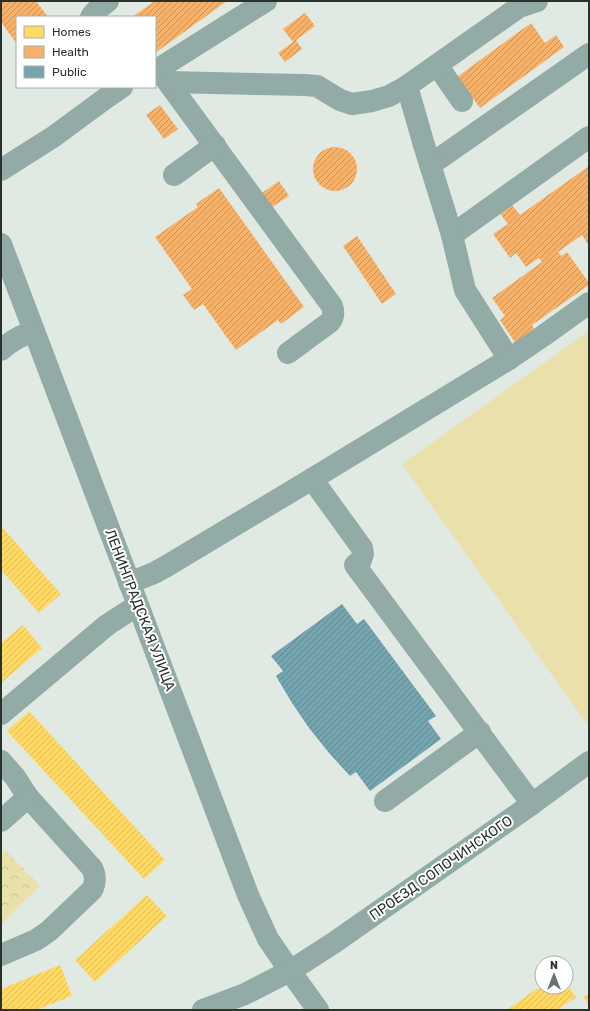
<svg xmlns="http://www.w3.org/2000/svg" width="590" height="1011" font-family="Rubik,sans-serif">
<style>
.grass{fill:#e9e0ac}
.forest{fill:url(#forest-crowns)}
.homes{fill:url(#homes-hatch)}
.health{fill:url(#health-hatch)}
.public{fill:url(#public-hatch)}
.lines{fill:none;stroke-linecap:round;stroke-linejoin:round}
.minor{stroke:#93aba6;stroke-width:22}
.labels{text-anchor:middle;dominant-baseline:central;stroke-width:4;stroke-linejoin:round;paint-order:stroke}
.street-label{font-size:14px;fill:#2a322c;stroke:#fff}
</style>
<defs>
<pattern id="forest-crowns" width="20" height="18" patternUnits="userSpaceOnUse"><rect width="20" height="18" fill="#e9e0ac"/><path d="M2 6a3 3 0 1 1 6 0M12 15a3 3 0 1 1 6 0" fill="none" stroke="#c8c194"/></pattern>
<pattern id="homes-hatch" width="6" height="6" patternUnits="userSpaceOnUse"><rect width="6" height="6" fill="#ffd966"/><path d="M-1 1l2-2M0 6l6-6M5 7l2-2" fill="none" stroke="#dbbb59"/></pattern>
<pattern id="health-hatch" width="6" height="6" patternUnits="userSpaceOnUse"><rect width="6" height="6" fill="#f6b26b"/><path d="M-1 1l2-2M0 6l6-6M5 7l2-2" fill="none" stroke="#c79158"/></pattern>
<pattern id="public-hatch" width="6" height="6" patternUnits="userSpaceOnUse"><rect width="6" height="6" fill="#76a5af"/><path d="M-1 1l2-2M0 6l6-6M5 7l2-2" fill="none" stroke="#61878f"/></pattern>
</defs>
<rect width="100%" height="100%" fill="#e0eae2"/>
<!-- grass -->
<path class="grass" d="M589,331V720L586,723L402,464Z"/>
<!-- forest -->
<path class="forest" d="M5,850L40,886L1,924V854Z"/>
<!-- homes -->
<g class="homes">
<path d="M1,526L61,594L39,613L1,570Z"/>
<path d="M23,625L42,648L1,683V643Z"/>
<path d="M29,711L165,860L144,879L7,731Z"/>
<path d="M147,895L167,916L95,982L75,960Z"/>
<path d="M60,965L72,996L36,1010H1V989Z"/>
<path d="M566,983L576,997L558,1010H507L542,985V987H566Z"/>
<path d="M589,993V1005L583,997Z"/>
</g>
<!-- health -->
<g class="health">
<path d="M1,1H36L48,17H17V44L1,22Z"/>
<path d="M155,1H227L155,53V17H132Z"/>
<path d="M305,13L315,26L296,40L302,49L285,62L278,53L293,42L283,29Z"/>
<path d="M531,23L545,43L556,35L564,47L480,108L457,77Z"/>
<path d="M160,105L178,129L164,139L146,115Z"/>
<circle cx="335" cy="169" r="22"/>
<path d="M589,166V246L582,235L558,252L561,256L567,252L589,283V285L532,325L535,330L516,344L500,320L505,316L492,298L542,262L539,258L526,267L516,253L510,258L493,234L508,224L499,212L511,204L520,215Z"/>
<path d="M279,181L289,196L272,207L262,193Z"/>
<path d="M219,188L304,307L281,324L278,320L236,350L203,304L194,310L183,295L192,289L155,237L198,207L196,204Z"/>
<path d="M357,236L396,294L382,304L343,246Z"/>
</g>
<!-- public -->
<path class="public" d="M342,604L357,624L364,619L436,716L428,721L441,739L370,791L356,772L350,776L329,753L309,728L292,703L276,676L283,671L271,656Z"/>
<g class="lines">
<!-- minor -->
<g class="minor">
<path d="M91,17C95,10 102,6 108,1"/>
<path d="M437,65L462,101"/>
<path d="M159,70L332,306C334,312 334,317 330,322L288,353"/>
<path d="M155,71L266,1"/>
<path d="M168,82L305,85L317,86L340,100L352,104L372,101L389,96L407,86"/>
<path d="M430,165L589,54"/>
<path d="M1,170L53,137L106,98L122,87"/>
<path d="M174,175L215,145"/>
<path d="M452,235L589,137"/>
<path d="M1,244L248,895L268,939L290,971L318,1010"/>
<path d="M1,350C11,341 21,335 34,331"/>
<path d="M509,359L465,290L452,235L424,145L407,86L519,7L537,1"/>
<path d="M312,479L362,548L363,554L361,560L355,565L532,804"/>
<path d="M129,583L154,573L165,567L312,479L509,359L543,336L589,303"/>
<path d="M1,714L107,625L127,612L138,606"/>
<path d="M1,761L15,777L28,797L92,868C96,876 96,882 92,890L49,931L36,940L1,955"/>
<path d="M385,801L480,732"/>
<path d="M1,821L28,797"/>
<path d="M203,1010L245,994L290,971L335,942L532,804L589,762"/>
</g>
</g>
<g class="labels">
<!-- street labels -->
<g class="street-label">
<text transform="translate(140 610) rotate(69)">ЛЕНИНГРАДСКАЯ УЛИЦА</text>
<text transform="translate(441 868) rotate(-35)">ПРОЕЗД СОПОЧИНСКОГО</text>
</g>
</g>
<!-- border -->
<rect width="590" height="1011" fill="none" stroke="#2a322c" stroke-width="4"/>
<!-- legend -->
<rect x="16" y="16" width="140" height="72" fill="#ffffff" stroke="#aaadab"/>
<rect x="24" y="26" width="20" height="12" fill="#ffd966" stroke="#aaadab"/>
<text x="52" y="36" font-size="12" fill="#2a322c">Homes</text>
<rect x="24" y="46" width="20" height="12" fill="#f6b26b" stroke="#aaadab"/>
<text x="52" y="56" font-size="12" fill="#2a322c">Health</text>
<rect x="24" y="66" width="20" height="12" fill="#76a5af" stroke="#aaadab"/>
<text x="52" y="76" font-size="12" fill="#2a322c">Public</text>
<!-- north arrow -->
<g transform="translate(554 975)"><circle r="19" fill="#ffffff" stroke="#aaadab"/>
<path d="M0-3L7 15L0 10L-7 15Z" fill="#6a726c"/>
<text y="-6" font-size="11" font-weight="bold" text-anchor="middle" fill="#2a322c">N</text>
</g>
</svg>
